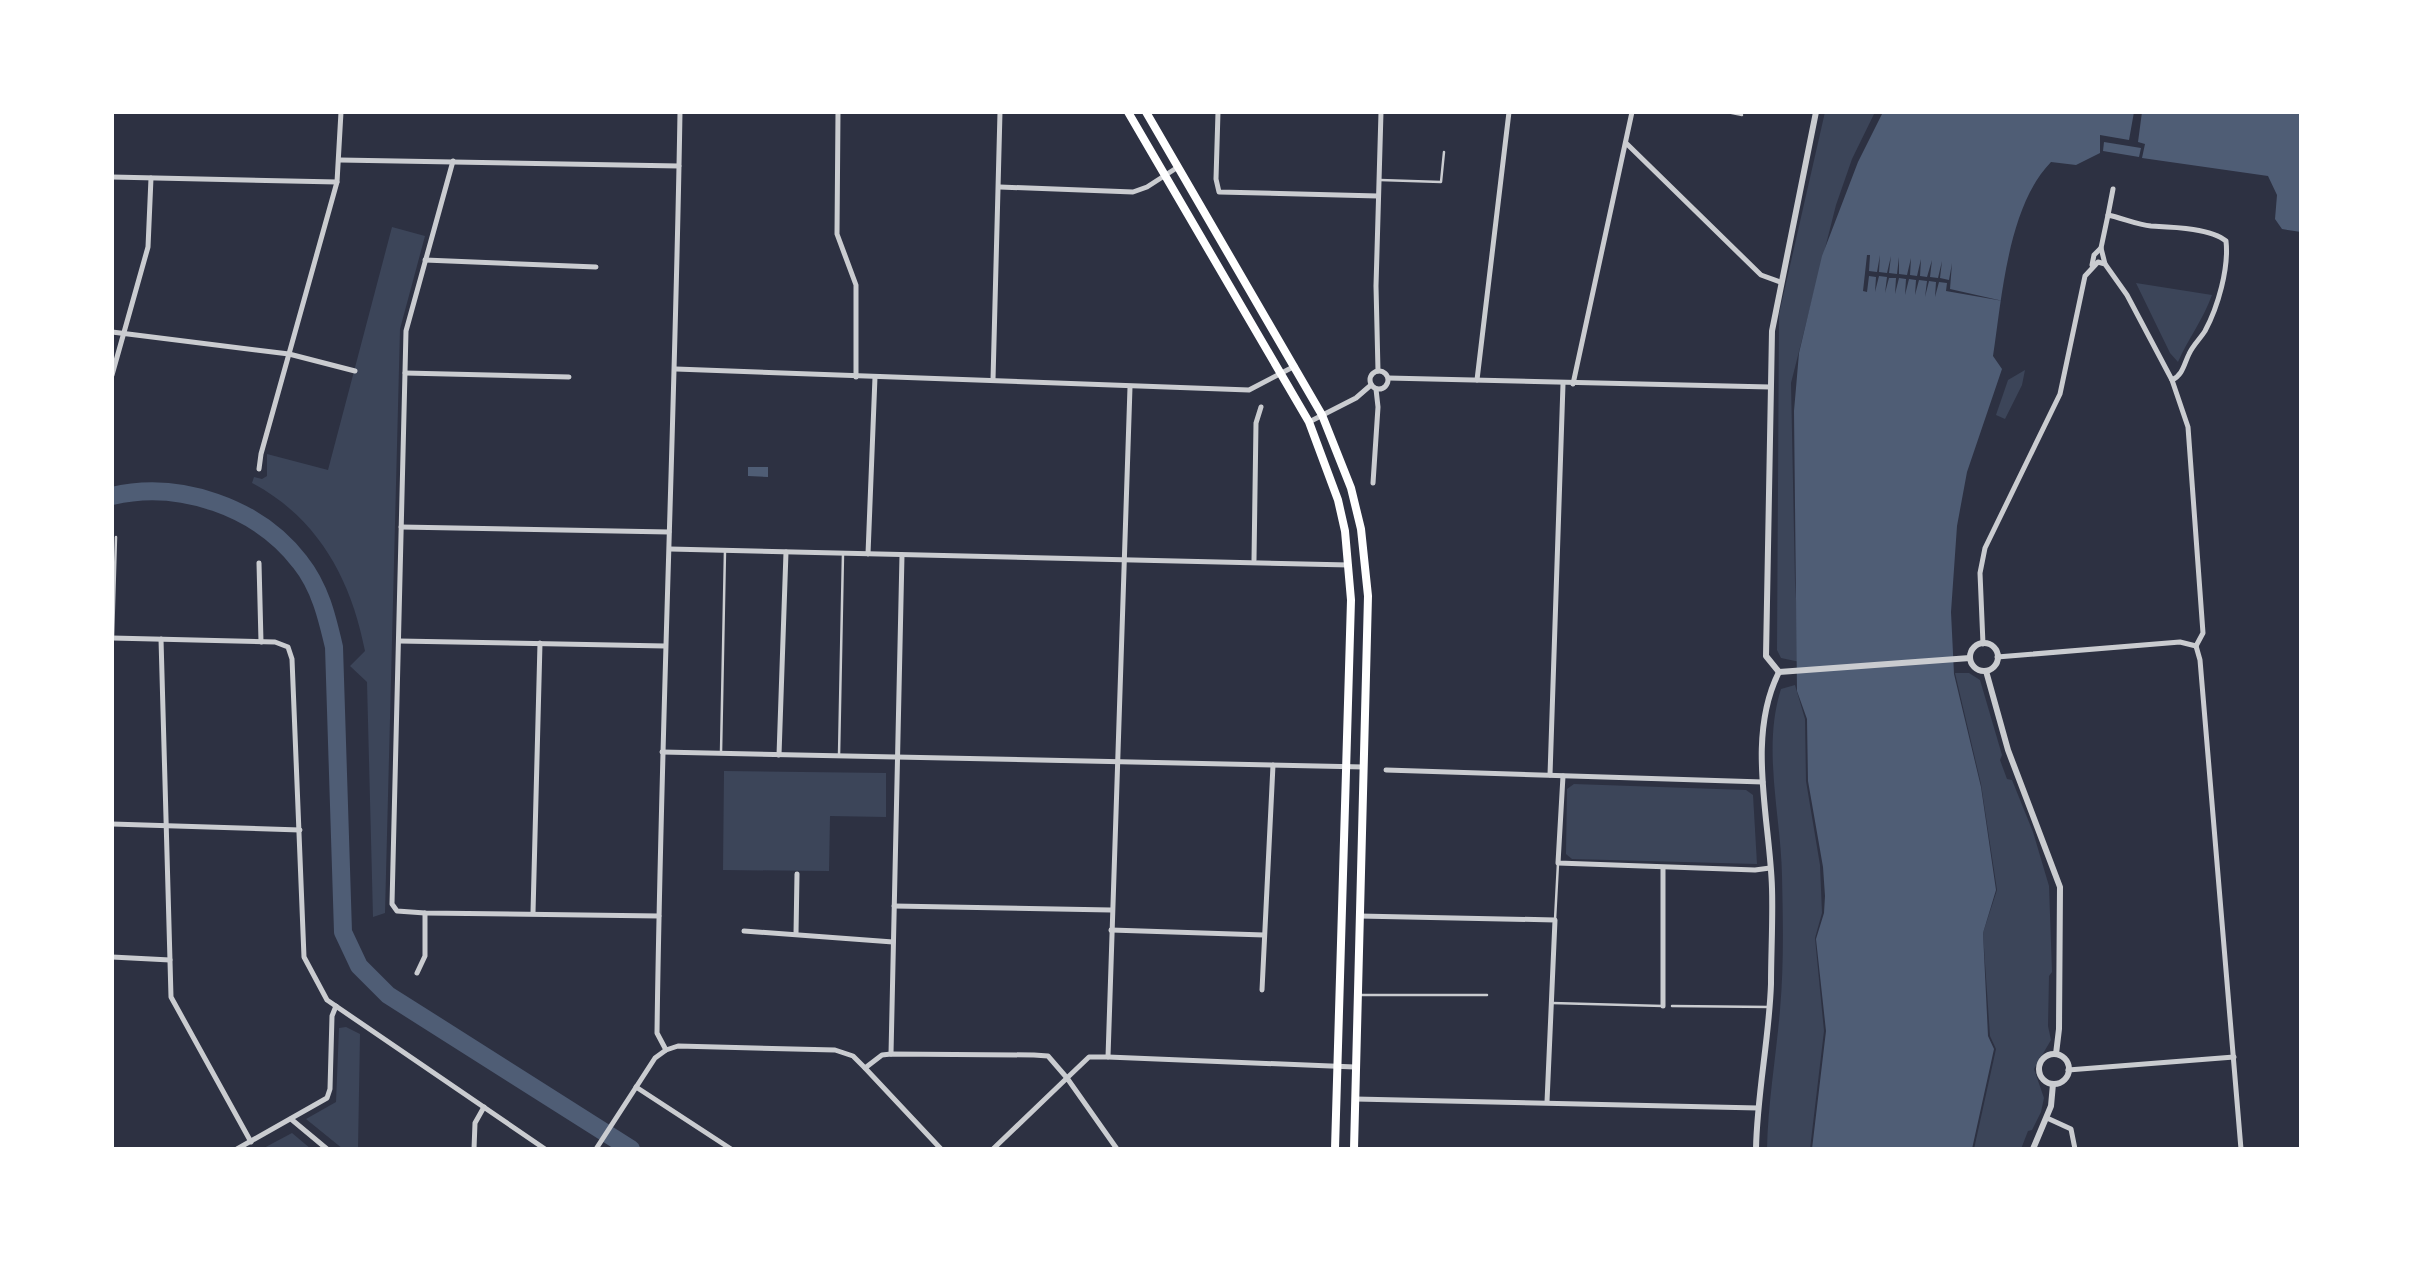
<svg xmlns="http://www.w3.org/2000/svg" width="2413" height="1261" font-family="'DM Sans',sans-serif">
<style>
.green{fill:#3c4559}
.water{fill:#4f5d75}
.pier{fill:#2d3142}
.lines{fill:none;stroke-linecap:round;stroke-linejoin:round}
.river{stroke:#4f5d75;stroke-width:18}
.service{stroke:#caccd0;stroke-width:2.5}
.minor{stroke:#caccd0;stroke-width:5}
.tertiary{stroke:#caccd0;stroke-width:6}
.primary{stroke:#fff;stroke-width:8}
</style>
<rect width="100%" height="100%" fill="#2d3142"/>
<!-- green -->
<g class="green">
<path d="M1825,112H1875L1852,159L1836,205L1791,383L1795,582L1800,662L1781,658L1777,650L1779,314Z"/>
<path d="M392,227L425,236L400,329L385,913L373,917L367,682L350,666L365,651C351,579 318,518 252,483L254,477L262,479L267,476V454L328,470Z"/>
<path d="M2136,283L2212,295C2203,320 2188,339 2178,362L2170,353Z"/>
<path d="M2025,370L2022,385L2005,419L1996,415L2008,380Z"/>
<path d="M1955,673H1969L1980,680L2002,755L2000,760L2007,779L2012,780L2033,832L2049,886L2052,972L2049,976L2048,1026L2051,1040L2034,1069L2044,1098L2041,1112L2032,1130L2028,1131L2021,1149H1974L1996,1049L1990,1036L1983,933L1997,890L1981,784Z"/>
<path d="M1795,685L1805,719L1806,781L1820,865L1822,913L1815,938L1824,1031L1810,1149H1767C1768,1102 1776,1057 1780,1010C1784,966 1783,920 1782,876C1781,815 1762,749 1781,689Z"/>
<path d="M724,771L886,773V817L830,816L829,871L723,870Z"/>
<path d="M1574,784L1746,790L1753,795L1757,864L1572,859L1566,854L1567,789Z"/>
<path d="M346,1027L360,1034L358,1149H343L306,1119L336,1102L339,1028Z"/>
<path d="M292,1133L311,1149H262Z"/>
</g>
<!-- water -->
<g class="water">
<path d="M1883,112H2134L2129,140L2100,135V153L2076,165L2051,162C2008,206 2002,297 1993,356L2002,369L1967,472L1957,526L1951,612L1954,674L1981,787L1996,890L1983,933L1988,1036L1994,1049L1972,1149H1812L1826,1031L1816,939L1824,913L1825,896L1823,867L1808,781L1807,719L1797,691L1794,411L1799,353L1822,256L1858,162Z"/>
<path d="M2142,112H2301V232L2282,229L2275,219L2277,195L2268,176L2142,158L2145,144L2138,142Z"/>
<path d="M2104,142L2141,148L2139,157L2103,151Z"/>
<path d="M748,467H768V477L748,476Z"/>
</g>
<!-- pier -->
<path class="pier" d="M1867,255H1870L1869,271L1877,272L1880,255L1879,272L1887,273L1891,256L1889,273L1897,274L1899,257V274L1907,275L1911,258L1910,275L1917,276L1921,259L1920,276L1927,277L1932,260L1930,277L1938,278L1942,261L1940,278L1949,280L1952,263L1950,289L2003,301L1946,291L1947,283L1939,282L1935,297L1936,282L1929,281L1925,297L1927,281L1919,280L1915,295L1916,280L1909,279L1905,295L1906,279L1899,278L1895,294L1896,278H1889L1885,293L1887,277L1879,276L1875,292L1876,277L1869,276L1867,292L1863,291Z"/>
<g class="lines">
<!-- river -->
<path class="river" d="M112,496C179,480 258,507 300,562C320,587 327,617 334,647L343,932L359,966L388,995L631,1149"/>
<!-- service -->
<g class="service">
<path d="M1727,112L1742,115"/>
<path d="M1380,180L1441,182L1444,152"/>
<path d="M113,638L116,537"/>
<path d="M721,753L725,550"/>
<path d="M839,756L843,553"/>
<path d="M1555,920L1558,863"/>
<path d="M1361,995H1487"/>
<path d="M1552,1003L1663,1006"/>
<path d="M1672,1006L1770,1007"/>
</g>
<!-- minor -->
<g class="minor">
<path d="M838,112L837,234L856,285V377"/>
<path d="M1218,112L1216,179L1219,192L1378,196"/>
<path d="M1627,144L1761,275L1780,282"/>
<path d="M340,160L679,166"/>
<path d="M453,161L406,331L392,904L397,911L425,913L659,916"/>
<path d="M112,177L337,182"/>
<path d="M1000,187L1133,192L1147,187L1178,167"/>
<path d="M2108,215L2113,189"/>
<path d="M425,260L596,267"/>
<path d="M2105,264L2101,248L2108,215C2122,218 2138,225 2151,226C2171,227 2211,228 2226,241C2229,268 2218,307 2205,331C2200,339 2193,345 2189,354C2184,364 2183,375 2172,380"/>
<path d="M2092,265L2094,255L2101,248"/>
<path d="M112,332L289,354L355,371"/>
<path d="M676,369L1249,390L1295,366"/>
<circle cx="1379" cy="380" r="9"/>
<path d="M1378,371L1376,286L1381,112"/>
<path d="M405,373L569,377"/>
<path d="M112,375L148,247L151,178"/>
<path d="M1388,378L1770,387"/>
<path d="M993,380L1000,112"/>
<path d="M1477,380L1509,112"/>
<path d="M1573,384L1632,112"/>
<path d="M1309,422L1356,398L1371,385"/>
<path d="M259,469L261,454L337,182L341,112"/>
<path d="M1373,483L1378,407L1376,389"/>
<path d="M401,527L669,532"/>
<path d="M670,549L1349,565"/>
<path d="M868,554L875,377"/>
<path d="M1254,560L1256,423L1261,407"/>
<path d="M259,563L261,642"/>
<path d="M112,638L275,642L288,647L292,659L304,957L327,1000L545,1149"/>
<path d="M161,639L171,997L251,1142"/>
<path d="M399,641L665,646"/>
<path d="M1983,644L1980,573L1985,548L2060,394L2085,276L2098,262L2105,264L2127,295L2172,380L2188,427L2203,633L2196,646"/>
<path d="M2196,646L2200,660L2241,1149"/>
<path d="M1997,657L2180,642L2196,646"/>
<path d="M662,752L1364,767"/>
<path d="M779,755L786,552"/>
<path d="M1386,770L1763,782"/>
<path d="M1550,775L1563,384"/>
<path d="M1563,776L1558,863L1755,870L1770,868"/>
<path d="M112,824L300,830"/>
<path d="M1663,868V1006"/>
<path d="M894,906L1111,910"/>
<path d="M533,913L540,643"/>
<path d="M1359,916L1555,920L1547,1102"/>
<path d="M1111,930L1264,935"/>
<path d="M744,931L893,942"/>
<path d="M796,934L797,874"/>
<path d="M112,957L170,960"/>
<path d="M417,973L425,956V913"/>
<path d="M1262,990L1273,765"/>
<path d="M666,1050L657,1033C661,726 675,419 680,112"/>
<path d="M891,1054L902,555"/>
<path d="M1108,1057L1130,387"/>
<path d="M865,1068L941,1149"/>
<path d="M2068,1070L2234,1057"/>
<path d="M636,1087L731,1149"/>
<path d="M1355,1099L1758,1108"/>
<path d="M2047,1118L2071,1129L2075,1149"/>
<path d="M291,1119L327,1149"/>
<path d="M237,1149L327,1098L330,1089L332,1016L336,1006"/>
<path d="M474,1149L475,1123L484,1107"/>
<path d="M596,1149L655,1058L666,1050L678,1046L835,1050L853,1056L865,1068L882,1055L891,1054L1034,1055L1048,1056L1067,1078L1089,1057H1108L1355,1067"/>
<path d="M993,1149L1067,1078L1117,1149"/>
</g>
<!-- tertiary -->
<g class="tertiary">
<circle cx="1984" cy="657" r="14"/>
<path d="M1986,671L2008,750L2060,887L2059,1029L2056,1054"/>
<path d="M1779,672L1766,656L1772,331L1816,112"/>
<path d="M1779,672L1970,658"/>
<circle cx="2054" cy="1069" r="15"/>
<path d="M1756,1149C1757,1094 1769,1040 1771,984C1771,953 1773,920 1772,888C1770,820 1746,737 1779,672"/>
<path d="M2033,1149L2051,1106L2053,1084"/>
</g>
<!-- primary -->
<g class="primary">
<path d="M1128,112L1309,422L1338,500L1345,531L1351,600L1335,1149"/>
<path d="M1146,112L1322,415L1351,488L1361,529L1368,596L1354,1149"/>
</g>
</g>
<!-- border -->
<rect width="2413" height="1261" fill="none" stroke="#ffffff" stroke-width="228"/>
</svg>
